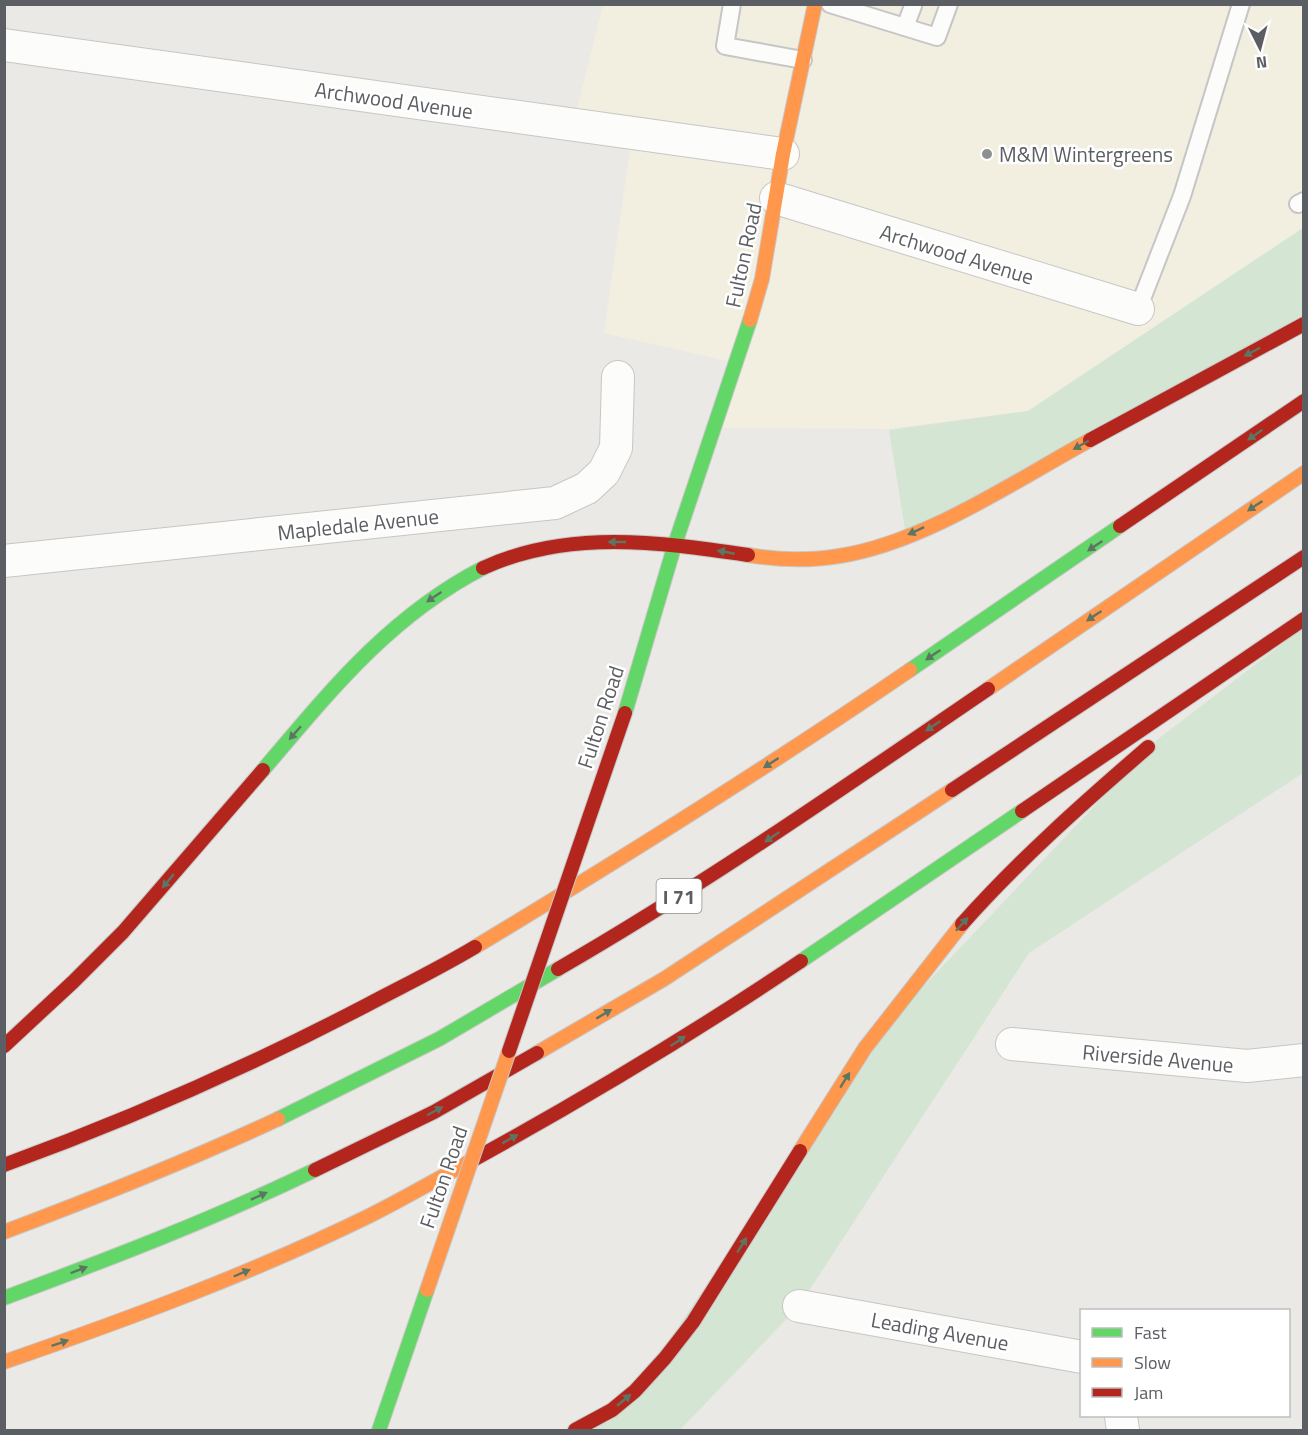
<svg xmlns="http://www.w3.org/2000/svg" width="1308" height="1435" font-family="'Titillium Web',sans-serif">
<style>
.commercial{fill:#f2eee0}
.green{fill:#d5e5d3}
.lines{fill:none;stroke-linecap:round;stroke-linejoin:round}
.lane-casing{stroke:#c6c6c6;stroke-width:20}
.street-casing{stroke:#c6c6c6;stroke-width:34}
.fast-casing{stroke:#c7c7c7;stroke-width:16}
.slow-casing{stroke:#c7c7c7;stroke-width:16}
.jam-casing{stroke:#c7c7c7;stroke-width:16}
.lane{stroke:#fcfcfb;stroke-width:16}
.street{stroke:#fcfcfb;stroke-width:32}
.fast{stroke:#63d668;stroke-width:14}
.slow{stroke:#ff974d;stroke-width:14}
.jam{stroke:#b3261e;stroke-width:14}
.slow-bridge-casing{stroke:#c7c7c7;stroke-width:16;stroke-linecap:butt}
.jam-bridge-casing{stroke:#c7c7c7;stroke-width:16;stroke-linecap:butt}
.slow-bridge{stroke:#ff974d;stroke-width:14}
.jam-bridge{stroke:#b3261e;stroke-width:14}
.oneway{fill:#5d7663}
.poi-dot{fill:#8d8f90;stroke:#fff;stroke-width:2}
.labels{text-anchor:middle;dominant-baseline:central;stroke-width:5;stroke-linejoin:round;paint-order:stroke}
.shield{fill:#fff;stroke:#8c8e91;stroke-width:1.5}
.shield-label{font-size:20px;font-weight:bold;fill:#5b5e62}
.street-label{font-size:21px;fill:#5b5e62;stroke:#fff}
.poi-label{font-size:21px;fill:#5b5e62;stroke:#fff;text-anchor:start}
</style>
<rect width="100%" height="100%" fill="#eae9e5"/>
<!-- commercial -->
<path class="commercial" d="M603,5H1303V228L1028,411L889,429L714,428L736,363L604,333L632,134L573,125Z"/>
<!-- green -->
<g class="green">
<path d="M1303,228V324L906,536L889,430L1028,411Z"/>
<path d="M1303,628V773L1029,953L799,1306L680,1430H575L636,1390L865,1048L1158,739Z"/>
</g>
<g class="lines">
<!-- lane casing -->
<g class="lane-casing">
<g id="lane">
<path d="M732,4L725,46L803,60"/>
<path d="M830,4L937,37L949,4"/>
<path d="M905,27L913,6"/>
<path d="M1298,204L1304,201"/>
<path d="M1138,309L1182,196L1241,4"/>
</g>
</g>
<!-- street casing -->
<g class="street-casing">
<g id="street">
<path d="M4,45L783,154"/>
<path d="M776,198L1138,309"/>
<path d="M4,561L555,503L587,488L604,472L616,448L618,377"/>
<path d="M1012,1044L1247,1066L1304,1060"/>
<path d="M799,1306L1082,1357"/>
<path d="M1121,1416L1123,1430"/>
</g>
</g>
<!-- fast casing -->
<g class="fast-casing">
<g id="fast">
<path d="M910,670L1120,526"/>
<path d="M625,713L675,544L750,320"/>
<path d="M263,770C330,691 390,616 483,568"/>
<path d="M801,961L1022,811"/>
<path d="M278,1119L439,1039L558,969"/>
<path d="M4,1298C109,1259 214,1219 315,1170"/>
<path d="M379,1430L427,1290"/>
</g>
</g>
<!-- slow casing -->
<g class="slow-casing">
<g id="slow">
<path d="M750,320L762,279L783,154L815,4"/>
<path d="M748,555C778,560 809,561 839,556C924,543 1015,481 1090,440"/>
<path d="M988,689L1304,473"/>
<path d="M475,947C623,858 768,767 910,670"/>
<path d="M537,1053L664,979L952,790"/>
<path d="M800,1151L865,1048L962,924"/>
<path d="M4,1232C97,1197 188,1161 278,1119"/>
<path d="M4,1362C128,1319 253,1273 371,1215C405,1198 437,1179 471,1161"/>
</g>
</g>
<!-- jam casing -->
<g class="jam-casing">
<g id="jam">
<path d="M1090,440L1304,324"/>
<path d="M1120,526L1304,401"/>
<path d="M483,568C568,529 659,542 748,555"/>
<path d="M952,790L1304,557"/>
<path d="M1022,811L1304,619"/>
<path d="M962,924C1020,859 1082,804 1148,747"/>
<path d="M558,969C707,883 847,785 988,689"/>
<path d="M4,1046L73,982L123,932L263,770"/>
<path d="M471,1161C584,1099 694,1033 801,961"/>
<path d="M4,1165C128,1120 250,1066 367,1005C403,986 440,968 475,947"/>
<path d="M315,1170L434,1112L537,1053"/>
<path d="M575,1430L612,1410L635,1391L665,1358L693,1322L800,1151"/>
</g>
</g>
<!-- lane -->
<use href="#lane" class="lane"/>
<!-- street -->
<use href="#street" class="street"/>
<!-- fast -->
<use href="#fast" class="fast"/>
<!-- slow -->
<use href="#slow" class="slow"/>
<!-- jam -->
<use href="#jam" class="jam"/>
<!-- slow-bridge casing -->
<g class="slow-bridge-casing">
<path id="slow-bridge" d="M427,1290L509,1051"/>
</g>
<!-- jam-bridge casing -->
<g class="jam-bridge-casing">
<path id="jam-bridge" d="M509,1051L625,713"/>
</g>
<!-- slow-bridge -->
<use href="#slow-bridge" class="slow-bridge"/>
<!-- jam-bridge -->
<use href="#jam-bridge" class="jam-bridge"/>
</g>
<!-- one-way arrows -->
<defs><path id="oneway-solid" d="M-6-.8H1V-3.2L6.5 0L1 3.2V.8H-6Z" transform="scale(1.5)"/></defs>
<g class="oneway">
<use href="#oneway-solid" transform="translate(1252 352) rotate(152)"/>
<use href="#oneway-solid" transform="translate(1255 435) rotate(145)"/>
<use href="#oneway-solid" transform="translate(1081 445) rotate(151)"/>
<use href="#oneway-solid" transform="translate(1255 506) rotate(146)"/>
<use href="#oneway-solid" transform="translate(916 531) rotate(155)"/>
<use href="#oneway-solid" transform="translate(617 542) rotate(-180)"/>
<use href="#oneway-solid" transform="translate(1095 546) rotate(146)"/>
<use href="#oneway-solid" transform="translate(726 552) rotate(-169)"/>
<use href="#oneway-solid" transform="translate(434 597) rotate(146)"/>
<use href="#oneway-solid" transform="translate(1094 616) rotate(146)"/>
<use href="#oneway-solid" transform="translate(933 655) rotate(146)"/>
<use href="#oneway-solid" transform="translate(933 726) rotate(146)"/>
<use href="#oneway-solid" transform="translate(295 733) rotate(131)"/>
<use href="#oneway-solid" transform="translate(771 763) rotate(147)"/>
<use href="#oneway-solid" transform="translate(772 837) rotate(146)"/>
<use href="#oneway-solid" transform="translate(168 881) rotate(130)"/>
<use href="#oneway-solid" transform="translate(962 924) rotate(-48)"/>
<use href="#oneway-solid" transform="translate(604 1014) rotate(-31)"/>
<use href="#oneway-solid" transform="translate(678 1041) rotate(-33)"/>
<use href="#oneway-solid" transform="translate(845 1080) rotate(-58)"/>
<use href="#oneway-solid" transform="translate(435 1111) rotate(-28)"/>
<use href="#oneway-solid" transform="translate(510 1139) rotate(-29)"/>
<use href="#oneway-solid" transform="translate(259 1196) rotate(-24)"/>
<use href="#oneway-solid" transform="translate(742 1245) rotate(-58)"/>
<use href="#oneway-solid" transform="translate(79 1270) rotate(-21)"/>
<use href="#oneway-solid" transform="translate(242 1273) rotate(-23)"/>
<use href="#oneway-solid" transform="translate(60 1343) rotate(-19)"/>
<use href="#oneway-solid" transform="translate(624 1400) rotate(-40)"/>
</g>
<!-- markers -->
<circle class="poi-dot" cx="987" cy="154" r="6"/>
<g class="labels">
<!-- shield labels -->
<rect class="shield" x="656.5" y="879" width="45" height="34" rx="4.5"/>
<g class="shield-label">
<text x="679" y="896">I 71</text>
</g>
<!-- street labels -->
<g class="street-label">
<text transform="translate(394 100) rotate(8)">Archwood Avenue</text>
<text transform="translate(957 254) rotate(17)">Archwood Avenue</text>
<text transform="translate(743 255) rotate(-78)">Fulton Road</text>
<text transform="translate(358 524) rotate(-6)">Mapledale Avenue</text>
<text transform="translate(600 717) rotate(-72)">Fulton Road</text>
<text transform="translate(1158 1058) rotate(5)">Riverside Avenue</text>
<text transform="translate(443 1177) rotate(-71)">Fulton Road</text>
<text transform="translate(940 1331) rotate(10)">Leading Avenue</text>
</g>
<!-- poi labels -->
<g class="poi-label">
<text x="999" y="154">M&amp;M Wintergreens</text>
</g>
</g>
<!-- border -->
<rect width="1308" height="1435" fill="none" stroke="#5b5e62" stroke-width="12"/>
<!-- legend -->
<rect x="1080" y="1309" width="210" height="108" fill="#ffffff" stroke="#bdbfc0" stroke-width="1.5"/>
<rect x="1092" y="1328" width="30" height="9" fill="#63d668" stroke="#bdbfc0" stroke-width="1.5"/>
<text x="1134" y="1339" font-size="18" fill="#5b5e62">Fast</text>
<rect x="1092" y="1358" width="30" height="9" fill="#ff974d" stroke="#bdbfc0" stroke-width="1.5"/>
<text x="1134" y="1369" font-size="18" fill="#5b5e62">Slow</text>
<rect x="1092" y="1388" width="30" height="9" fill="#b3261e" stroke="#bdbfc0" stroke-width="1.5"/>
<text x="1134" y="1399" font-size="18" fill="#5b5e62">Jam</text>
<!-- north arrow -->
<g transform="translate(1260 48) rotate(174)" stroke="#ffffff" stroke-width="4.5" paint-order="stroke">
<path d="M0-4.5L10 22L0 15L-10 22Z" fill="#5b5e62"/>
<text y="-9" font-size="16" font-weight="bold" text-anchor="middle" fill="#5b5e62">N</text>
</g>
</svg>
